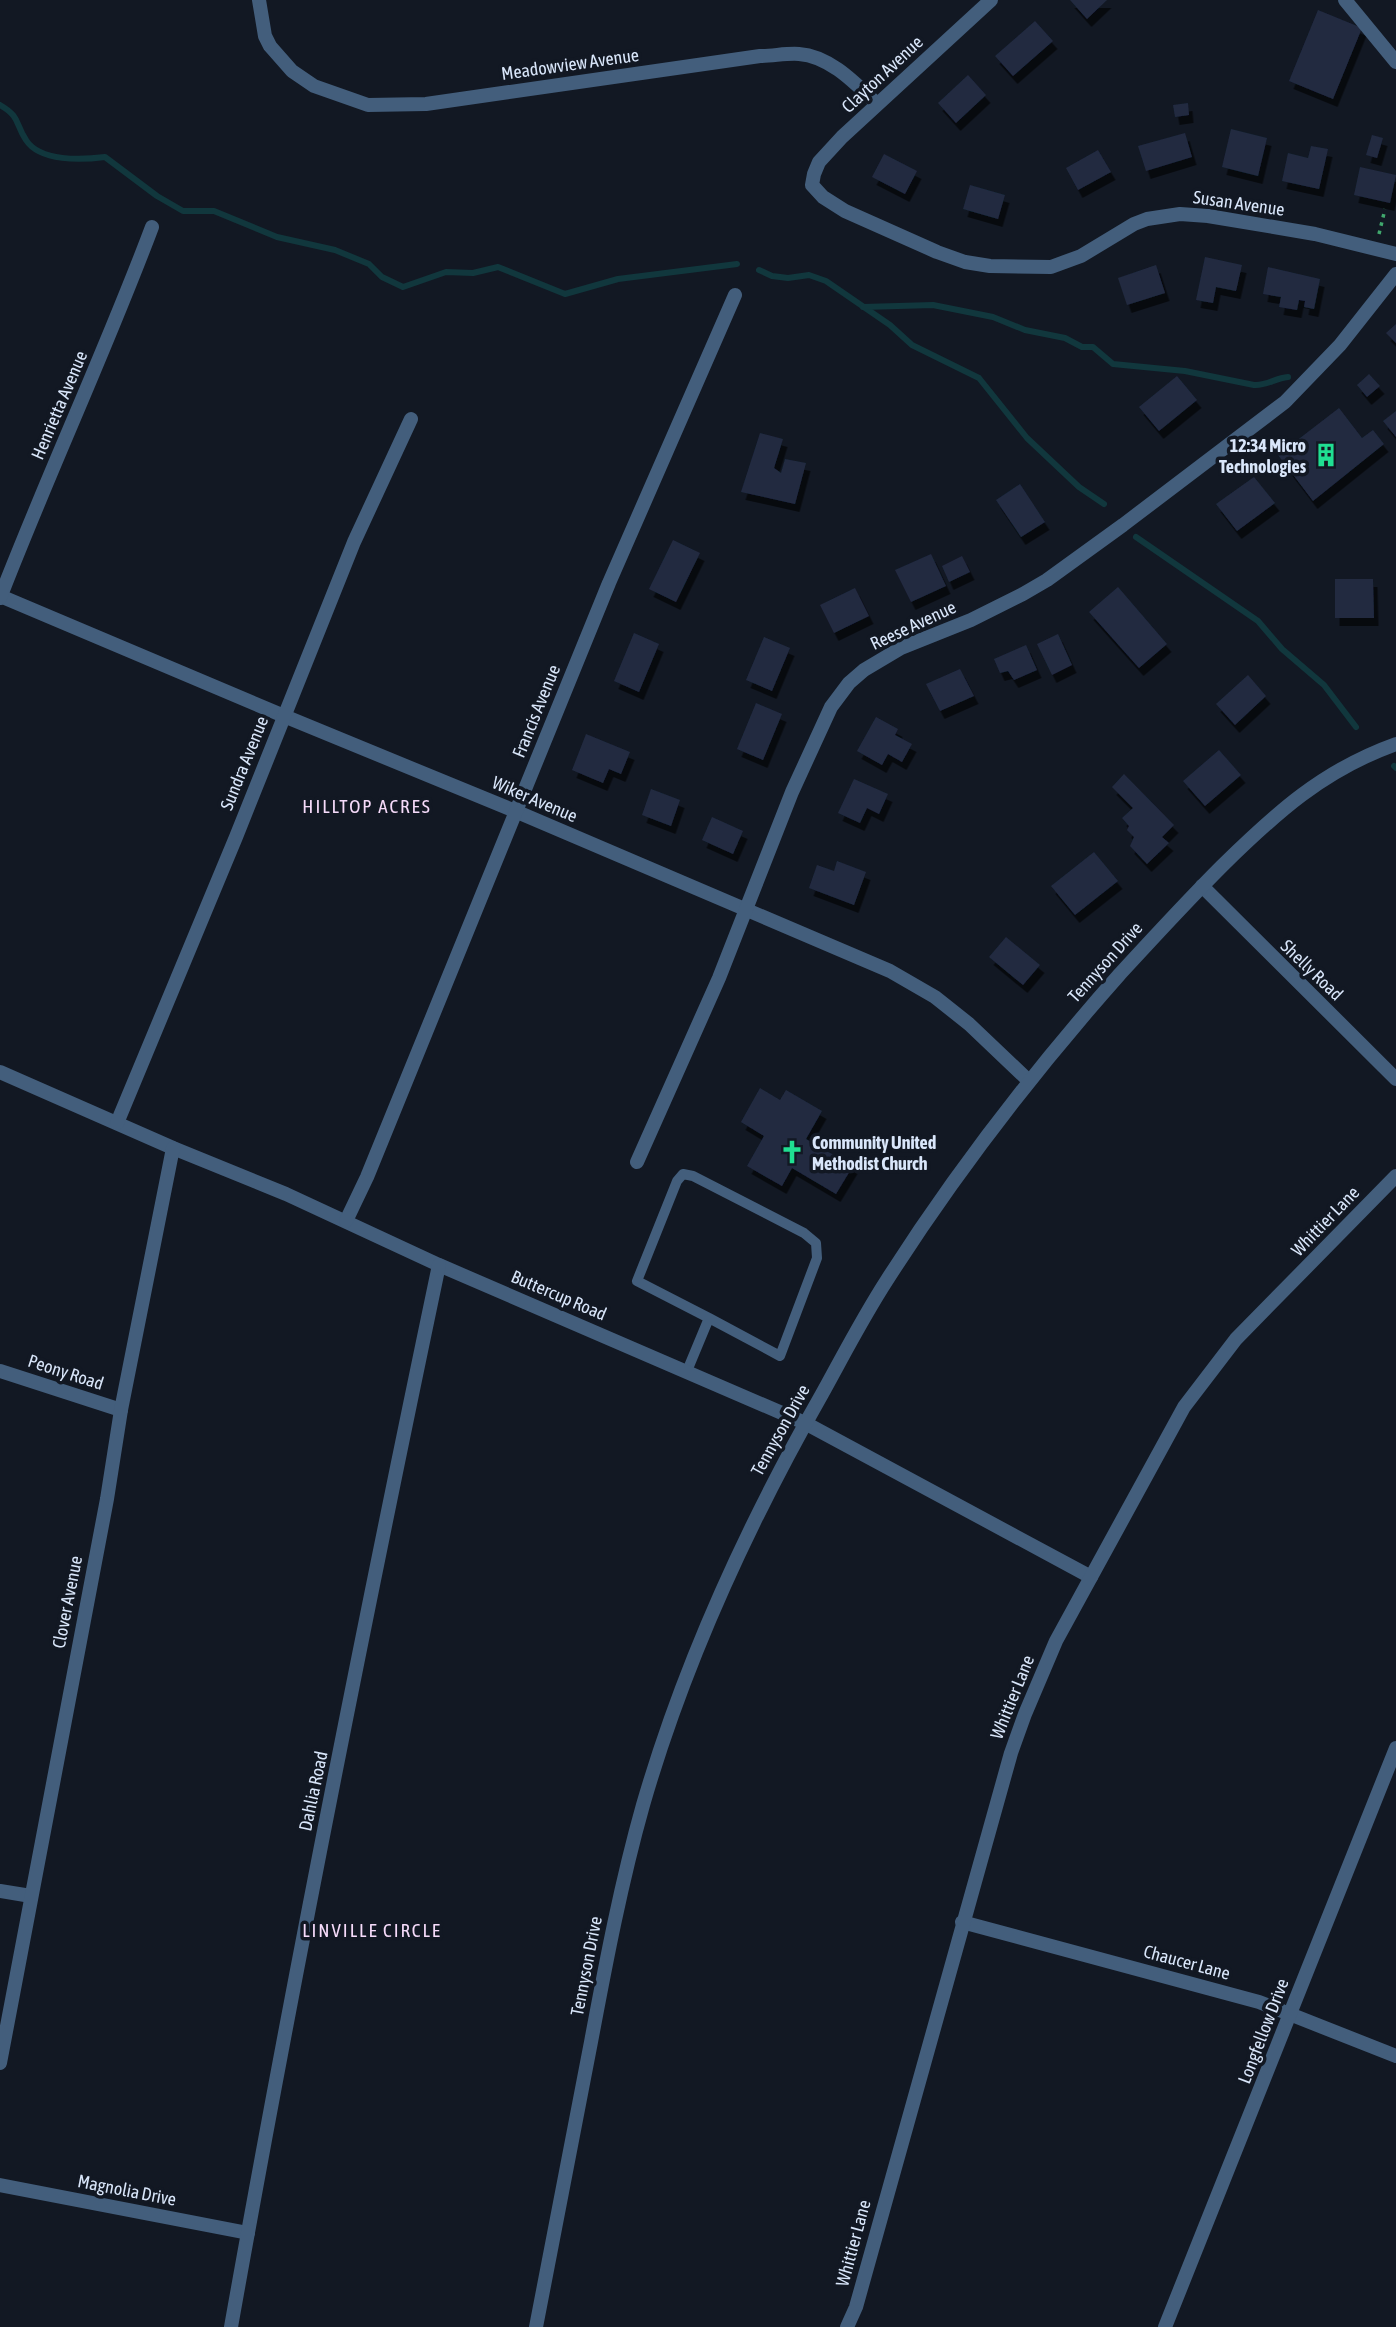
<svg xmlns="http://www.w3.org/2000/svg" width="1396" height="2327" font-family="'Asap Condensed',sans-serif">
<style>
.lines{fill:none;stroke-linecap:round;stroke-linejoin:round}
.stream{stroke:#11373d;stroke-width:6}
.building{fill:#202a41;filter:url(#shadow)}
.path{stroke:#40a76d;stroke-width:3.5;stroke-dasharray:3.5 5;stroke-linecap:butt}
.lane{stroke:#435e7c;stroke-width:10}
.street{stroke:#435e7c;stroke-width:14}
.labels{text-anchor:middle;dominant-baseline:central;stroke-width:7;stroke-linejoin:round;paint-order:stroke}
.street-label{font-size:18px;fill:#d9e6fa;stroke:#121823}
.poi-label{font-size:18px;font-weight:bold;fill:#d9e6fa;stroke:#121823;text-anchor:end}
.neighbourhood-label{font-size:19px;letter-spacing:2px;fill:#f6dbfa;stroke:#121823}
</style>
<defs>
<filter id="shadow"><feDropShadow dx="4.5" dy="8" stdDeviation="0" flood-color="#0009"/></filter>
</defs>
<rect width="100%" height="100%" fill="#121823"/>
<g class="lines">
<!-- stream -->
<g class="stream">
<path d="M0,105C21,117 15,124 26,140C40,162 82,160 105,157L157,196L183,211H214L277,237L335,250L369,264L382,277L403,287L446,272L473,273L498,267L565,294L618,279L737,264"/>
<path d="M759,270L772,276L788,278L809,275L826,281L890,325L912,345L979,378L1027,438L1079,487L1104,504"/>
<path d="M863,307L933,305L993,317L1025,330L1065,338L1082,347H1093L1113,364L1185,371L1254,385C1267,386 1275,378 1288,377"/>
<path d="M1136,537L1258,621L1282,649L1324,685L1356,727"/>
<path d="M1394,766L1396,768"/>
</g>
</g>
<!-- building -->
<g class="building">
<path d="M1070,0H1107L1087,19Z"/>
<path d="M1318,10L1362,28L1333,99L1289,81Z"/>
<path d="M1035,21L1053,41L1013,76L995,56Z"/>
<path d="M968,75L986,95L956,123L938,103Z"/>
<path d="M1188,103L1189,115L1175,117L1173,105Z"/>
<path d="M1231,129L1267,138L1258,176L1222,167Z"/>
<path d="M1185,133L1192,157L1146,171L1138,146Z"/>
<path d="M1372,135L1383,138L1377,158L1366,155Z"/>
<path d="M1311,146L1328,149L1319,189L1282,181L1288,153L1308,158Z"/>
<path d="M1098,150L1111,172L1078,190L1066,168Z"/>
<path d="M884,154L917,171L905,194L872,177Z"/>
<path d="M1360,167L1396,175L1390,203L1354,195Z"/>
<path d="M970,185L1005,195L998,219L963,209Z"/>
<path d="M1205,257L1242,265L1236,291L1216,287L1213,303L1196,300Z"/>
<path d="M1156,265L1165,293L1127,305L1118,278Z"/>
<path d="M1268,267L1320,279L1314,309L1304,307L1305,301L1299,300L1297,310L1279,307L1281,297L1263,294Z"/>
<path d="M1396,324V343L1386,333Z"/>
<path d="M1369,374L1380,386L1367,397L1357,385Z"/>
<path d="M1177,376L1197,400L1159,431L1139,407Z"/>
<path d="M1339,408L1362,438L1373,430L1384,444L1313,501L1278,455Z"/>
<path d="M1396,411V437L1383,421Z"/>
<path d="M760,433L783,439L774,468L781,473L785,459L806,463L795,504L741,492Z"/>
<path d="M1254,477L1275,503L1237,531L1216,504Z"/>
<path d="M1020,484L1045,522L1021,537L996,500Z"/>
<path d="M673,540L700,553L676,602L649,589Z"/>
<path d="M931,554L946,586L911,602L895,570Z"/>
<path d="M962,556L970,572L949,582L942,566Z"/>
<path d="M1335,579H1373L1374,618H1335Z"/>
<path d="M1118,587L1167,644L1139,668L1089,612Z"/>
<path d="M855,588L869,616L834,633L820,605Z"/>
<path d="M634,633L659,644L639,692L614,681Z"/>
<path d="M1058,634L1072,665L1052,675L1037,644Z"/>
<path d="M764,637L790,648L772,691L746,680Z"/>
<path d="M1026,645L1037,670L1014,680L1008,671L1000,673L994,659Z"/>
<path d="M960,669L974,696L940,711L926,684Z"/>
<path d="M1248,675L1266,696L1235,725L1216,704Z"/>
<path d="M756,703L782,714L763,760L737,749Z"/>
<path d="M876,717L898,729L895,735L912,744L902,762L888,754L882,765L857,751Z"/>
<path d="M586,734L630,752L621,774L609,769L603,783L572,770Z"/>
<path d="M1219,750L1241,775L1205,806L1183,781Z"/>
<path d="M1124,774L1174,825L1162,837L1169,843L1147,864L1130,846L1134,837L1127,830L1129,826L1122,818L1133,808L1112,787Z"/>
<path d="M854,779L888,794L879,814L867,808L860,823L838,813Z"/>
<path d="M651,789L680,800L671,826L642,815Z"/>
<path d="M712,817L743,831L733,854L702,840Z"/>
<path d="M1094,852L1118,881L1075,915L1051,886Z"/>
<path d="M837,861L866,872L854,905L809,888L817,865L834,871Z"/>
<path d="M1006,937L1040,965L1023,985L989,957Z"/>
<path d="M760,1088L780,1100L786,1090L822,1111L806,1139L853,1166L836,1194L792,1168L782,1186L747,1166L764,1136L741,1122Z"/>
</g>
<g class="lines">
<!-- path -->
<path class="path" d="M1379,234L1385,209"/>
<!-- lane -->
<path class="lane" d="M687,1371L709,1318L780,1356L817,1258L816,1243L804,1233L693,1176L683,1174L677,1181L637,1281L709,1318"/>
<!-- street -->
<g class="street">
<path d="M259,0L265,36L270,46L292,71L314,86L368,105L426,104L760,56C773,56 787,53 799,54C830,56 856,84 877,104"/>
<path d="M991,0L842,137L819,162L814,174L812,185L823,197L845,211L937,252L965,262L990,266L1051,267L1081,256L1134,224L1147,219L1180,214L1208,216L1315,234L1396,254"/>
<path d="M1345,0L1396,62"/>
<path d="M0,596L284,716L515,811L890,971L935,997L969,1024L1029,1081"/>
<path d="M0,598C48,474 105,352 152,227"/>
<path d="M1202,886L1396,1079"/>
<path d="M0,1072L173,1148L286,1194L439,1265L805,1423L1091,1577"/>
<path d="M117,1123L236,837L354,542L411,419"/>
<path d="M637,1162L719,978L792,792L831,707L849,683L864,670L901,648L971,620L1023,594L1047,580L1123,525L1285,402L1340,345L1396,274"/>
<path d="M346,1221L367,1177L609,583L735,295"/>
<path d="M0,1371L121,1410"/>
<path d="M0,1891L31,1896"/>
<path d="M962,1922L1259,2002L1396,2056"/>
<path d="M0,2063L107,1499L121,1410L173,1148"/>
<path d="M0,2185L248,2233"/>
<path d="M231,2327C294,1972 365,1618 439,1265"/>
<path d="M536,2327C554,2232 572,2137 591,2042C606,1962 621,1883 643,1805C685,1660 748,1524 822,1394C843,1356 863,1317 887,1280C956,1172 1034,1071 1119,975C1153,938 1186,902 1222,866C1276,813 1323,770 1396,744"/>
<path d="M847,2327L856,2307L1011,1753L1025,1714L1056,1641L1184,1407L1236,1339L1396,1176"/>
<path d="M1165,2327L1396,1748"/>
</g>
</g>
<!-- icons -->
<defs>
<g id="building-bare" transform="scale(1.89)"><path d="M-4-6H4V6H1V3H-1V6H-4ZM-2.5-4.3h1.7v1.8h-1.7ZM.8-4.3h1.7v1.8H.8ZM-2.5-1h1.7V.8h-1.7ZM.8-1h1.7V.8H.8Z" fill="#20df92" stroke="#121823" stroke-width="2.5" paint-order="stroke"/></g>
<g id="church-bare" transform="scale(1.89)"><path d="M-1.2-6h2.4v3.5h3.3v2.4h-3.3V6h-2.4V-.1h-3.3v-2.4h3.3Z" fill="#20df92" stroke="#121823" stroke-width="2.5" paint-order="stroke"/></g>
</defs>
<g fill-rule="evenodd">
<use href="#building-bare" x="1326" y="455"/>
<use href="#church-bare" x="792" y="1152"/>
</g>
<g class="labels">
<!-- street labels -->
<g class="street-label">
<text transform="translate(570 64) rotate(-8)">Meadowview Avenue</text>
<text transform="translate(882 74) rotate(-43)">Clayton Avenue</text>
<text transform="translate(1239 203) rotate(8)">Susan Avenue</text>
<text transform="translate(59 405) rotate(-67)">Henrietta Avenue</text>
<text transform="translate(913 625) rotate(-25)">Reese Avenue</text>
<text transform="translate(536 711) rotate(-68)">Francis Avenue</text>
<text transform="translate(244 763) rotate(-68)">Sundra Avenue</text>
<text transform="translate(535 799) rotate(23)">Wiker Avenue</text>
<text transform="translate(1105 962) rotate(-48)">Tennyson Drive</text>
<text transform="translate(1312 970) rotate(44)">Shelly Road</text>
<text transform="translate(1325 1221) rotate(-46)">Whittier Lane</text>
<text transform="translate(559 1295) rotate(23)">Buttercup Road</text>
<text transform="translate(66 1372) rotate(18)">Peony Road</text>
<text transform="translate(780 1430) rotate(-61)">Tennyson Drive</text>
<text transform="translate(67 1602) rotate(-79)">Clover Avenue</text>
<text transform="translate(1012 1697) rotate(-68)">Whittier Lane</text>
<text transform="translate(313 1791) rotate(-78)">Dahlia Road</text>
<text transform="translate(1187 1962) rotate(15)">Chaucer Lane</text>
<text transform="translate(586 1966) rotate(-79)">Tennyson Drive</text>
<text transform="translate(1263 2031) rotate(-69)">Longfellow Drive</text>
<text transform="translate(127 2190) rotate(11)">Magnolia Drive</text>
<text transform="translate(853 2243) rotate(-75)">Whittier Lane</text>
</g>
<!-- poi labels -->
<g class="poi-label">
<text x="1306" y="445">12:34 Micro<tspan x="1306" dy="21">Technologies</tspan></text>
<text x="812" y="1142" text-anchor="start">Community United<tspan x="812" dy="21">Methodist Church</tspan></text>
</g>
<!-- neighbourhood labels -->
<g class="neighbourhood-label">
<text x="367" y="806">HILLTOP ACRES</text>
<text x="372" y="1930">LINVILLE CIRCLE</text>
</g>
</g>
</svg>
